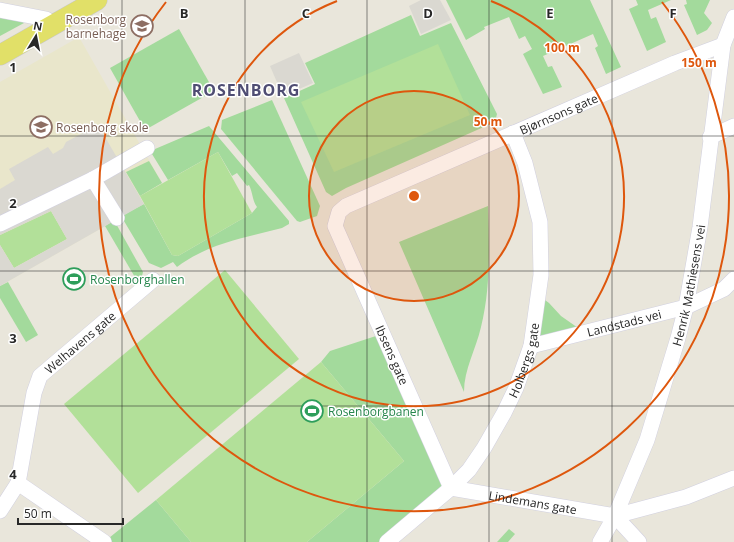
<svg xmlns="http://www.w3.org/2000/svg" width="734" height="542" font-family="'Open Sans',sans-serif">
<style>
.education{fill:#e9e6cb}
.green{fill:#a3da9c}
.pitch{fill:#b2e099}
.plaza{fill:#dad8d1}
.lines{fill:none;stroke-linecap:round;stroke-linejoin:round}
.minor-casing{stroke:#d1d0df;stroke-width:16}
.major-casing{stroke:#c7c7c7;stroke-width:21}
.minor{stroke:#fff;stroke-width:15}
.major{stroke:#e1e068;stroke-width:20}
.grid{fill:none;stroke:#282828;stroke-width:1;stroke-opacity:0.55}
.ring{fill:none;stroke:#de570d;stroke-width:2}
.labels{text-anchor:middle;dominant-baseline:central;stroke-width:3;stroke-linejoin:round;paint-order:stroke}
.education-label{font-size:12px;fill:#785e54;stroke:#fff;text-anchor:end}
.street-label{font-size:12px;fill:#282828;stroke:#fff}
.leisure-label{font-size:12px;fill:#27864d;stroke:#fff;text-anchor:start}
.district-label{font-size:16px;font-weight:bold;letter-spacing:1px;fill:#4f4d73;stroke:#fff}
.grid-label{font-size:13px;text-anchor:middle;font-weight:bold;fill:#282828;stroke:#fff;stroke-width:3;stroke-linejoin:round;paint-order:stroke}
.centre{fill:#de570d;stroke:#fff;stroke-width:2}
.ring-label{font-size:12px;text-anchor:middle;font-weight:bold;fill:#de570d;stroke:#fff;stroke-width:3;stroke-linejoin:round;paint-order:stroke}
</style>
<rect width="100%" height="100%" fill="#e9e6db"/>
<!-- education -->
<path class="education" d="M79,37L162,183L140,196L144,204L0,286V82Z"/>
<!-- green -->
<g class="green">
<path d="M446,0H590L621,67L606,74L595,48L598,46L593,34L543,56L548,67L552,66L562,87L543,94L523,54L532,49L525,36L519,39L509,17L484,27L485,29L466,40Z"/>
<path d="M636,0H671L648,10L651,19L656,17L666,42L647,51L629,9L638,5Z"/>
<path d="M686,0H710L704,13L712,23L707,30L697,35L684,5L687,4Z"/>
<path d="M411,15L420,36L451,23L497,114L495,122L346,188L332,196L326,192L284,98L315,84L305,63Z"/>
<path d="M0,16L21,20L24,23L0,36Z"/>
<path d="M179,29L214,91L145,130L110,68Z"/>
<path d="M272,100L320,206L317,216L300,222L297,221L221,129L222,120Z"/>
<path d="M209,126L289,221V224L282,228C245,238 209,243 177,267L173,262L161,268L149,263L121,216L144,204L172,255L178,256L252,213L257,207C252,200 253,193 249,185L247,186L237,173L232,176L218,152L168,180L152,154L155,149Z"/>
<path d="M149,161L162,183L140,196L126,172Z"/>
<path d="M488,206C489,247 491,287 481,327C476,349 464,369 464,392L399,242Z"/>
<path d="M114,220L143,272L142,276L136,279L105,226Z"/>
<path d="M8,282L38,335L26,342L0,298V286Z"/>
<path d="M538,295L549,303L561,316L581,330L531,346Z"/>
<path d="M382,334L451,488L387,542H307L404,461L321,362L330,351Z"/>
<path d="M156,500L191,542H104Z"/>
<path d="M509,529L515,534L508,542H497Z"/>
</g>
<!-- pitch -->
<g class="pitch">
<path d="M438,44L470,115L334,172L301,102Z"/>
<path d="M218,152L252,213L178,256L172,255L140,196Z"/>
<path d="M51,211L67,239L14,268L0,245V235Z"/>
<path d="M225,270L299,359L138,493L64,404Z"/>
<path d="M321,362L404,461L307,542H191L156,500Z"/>
</g>
<!-- plaza -->
<g class="plaza">
<path d="M421,0H440L451,20L421,34L409,6Z"/>
<path d="M299,53L313,83L283,96L270,66Z"/>
<path d="M98,125L144,204L0,286V245L14,268L67,239L51,211L0,235V189L15,180L9,169L48,147L53,154L63,148L66,142Z"/>
</g>
<g class="lines">
<!-- minor casing -->
<g class="minor-casing">
<g id="minor">
<path d="M0,10L46,19L54,25"/>
<path d="M710,137L734,126"/>
<path d="M93,179L117,218"/>
<path d="M0,224L93,179L147,148"/>
<path id="s1" d="M531,346L686,307L724,289L734,279"/>
<path d="M18,483L104,542"/>
<path id="s2" d="M451,488L335,226L339,212L346,206L675,63L723,45"/>
<path id="s3" d="M451,488L615,516L686,497L734,478"/>
<path id="s4" d="M0,511L18,483L34,393L40,376L153,280"/>
<path d="M615,516L639,542"/>
<path id="s5" d="M387,542L451,488L469,470L484,448L504,413L516,388L531,346L541,275L540,222L525,163L513,133"/>
<path id="s6" d="M600,542L615,516L647,440L678,338L686,307L700,227L723,45L734,17"/>
</g>
</g>
<!-- major casing -->
<g class="major-casing">
<path id="major" d="M0,55L97,0"/>
</g>
<!-- minor -->
<use href="#minor" class="minor"/>
<!-- major -->
<use href="#major" class="major"/>
</g>
<!-- grid -->
<path class="grid" d="M122,0V542M245,0V542M367,0V542M489,0V542M612,0V542M0,136H734M0,271H734M0,406H734"/>
<!-- distance rings -->
<circle cx="414" cy="196" r="105" fill="#de570d" fill-opacity=".12"/>
<g class="ring">
<circle cx="414" cy="196" r="105"/>
<path d="M491 1A210 210 0 1 1 337 1"/>
<path d="M662 2A315 315 0 1 1 166 2"/>
</g>
<!-- icons -->
<defs>
<g id="school-ring" transform="scale(1.15)"><circle r="9.5" fill="#fff" stroke="#8d6e63" stroke-width="1.5"/><path d="M0-5L7-2L0 1L-7-2ZM-4 1L0 2.5L4 1V4Q0 6-4 4Z" fill="#8d6e63"/></g>
<g id="stadium-ring" transform="scale(1.15)"><circle r="9.5" fill="#fff" stroke="#2e9e5b" stroke-width="1.5"/><path d="M0-5a6.5 5 0 1 0 0 10a6.5 5 0 1 0 0-10ZM-3.5-1.8h7v3.6h-7Z" fill="#2e9e5b"/></g>
</defs>
<g fill-rule="evenodd">
<use href="#school-ring" x="142" y="26"/>
<use href="#school-ring" x="41" y="127"/>
<use href="#stadium-ring" x="74" y="279"/>
<use href="#stadium-ring" x="312" y="411"/>
</g>
<g class="labels">
<!-- education labels -->
<g class="education-label">
<text x="126" y="19">Rosenborg<tspan x="126" dy="14">barnehage</tspan></text>
<text x="56" y="127" text-anchor="start">Rosenborg skole</text>
</g>
<!-- street labels -->
<g class="street-label">
<text stroke="none"><textPath href="#s2" startOffset="542">Bjørnsons gate</textPath></text>
<text stroke="none"><textPath href="#s6" startOffset="273">Henrik Mathiesens vei</textPath></text>
<text stroke="none"><textPath href="#s1" startOffset="96">Landstads vei</textPath></text>
<text stroke="none"><textPath href="#s4" startOffset="195">Welhavens gate</textPath></text>
<text transform="translate(392 355) rotate(66)">Ibsens gate</text>
<text stroke="none"><textPath href="#s5" startOffset="233">Holbergs gate</textPath></text>
<text stroke="none"><textPath href="#s3" startOffset="83">Lindemans gate</textPath></text>
</g>
<!-- leisure labels -->
<g class="leisure-label">
<text x="90" y="279">Rosenborghallen</text>
<text x="328" y="411">Rosenborgbanen</text>
</g>
<!-- district labels -->
<g class="district-label">
<text x="246" y="90">ROSENBORG</text>
</g>
</g>
<g class="grid-label">
<text x="184" y="18">B</text>
<text x="306" y="18">C</text>
<text x="428" y="18">D</text>
<text x="550" y="18">E</text>
<text x="673" y="18">F</text>
<text x="13" y="72">1</text>
<text x="13" y="208">2</text>
<text x="13" y="343">3</text>
<text x="13" y="479">4</text>
</g>
<circle cx="414" cy="196" r="6" class="centre"/>
<g class="ring-label">
<text x="562" y="52">100 m</text>
<text x="699" y="67">150 m</text>
<text x="488" y="126">50 m</text>
</g>
<!-- north arrow -->
<g transform="translate(36 36) rotate(10)" stroke="#ffffff" stroke-width="3" paint-order="stroke">
<path d="M0-3L7 15L0 10L-7 15Z" fill="#282828"/>
<text y="-6" font-size="11" font-weight="bold" text-anchor="middle" fill="#282828">N</text>
</g>
<!-- scale -->
<path d="M18 518v6h105v-6" fill="none" stroke="#282828" stroke-width="2"/>
<text x="24" y="518" font-size="12" fill="#282828" stroke="#ffffff" stroke-width="3" paint-order="stroke">50 m</text>
</svg>
